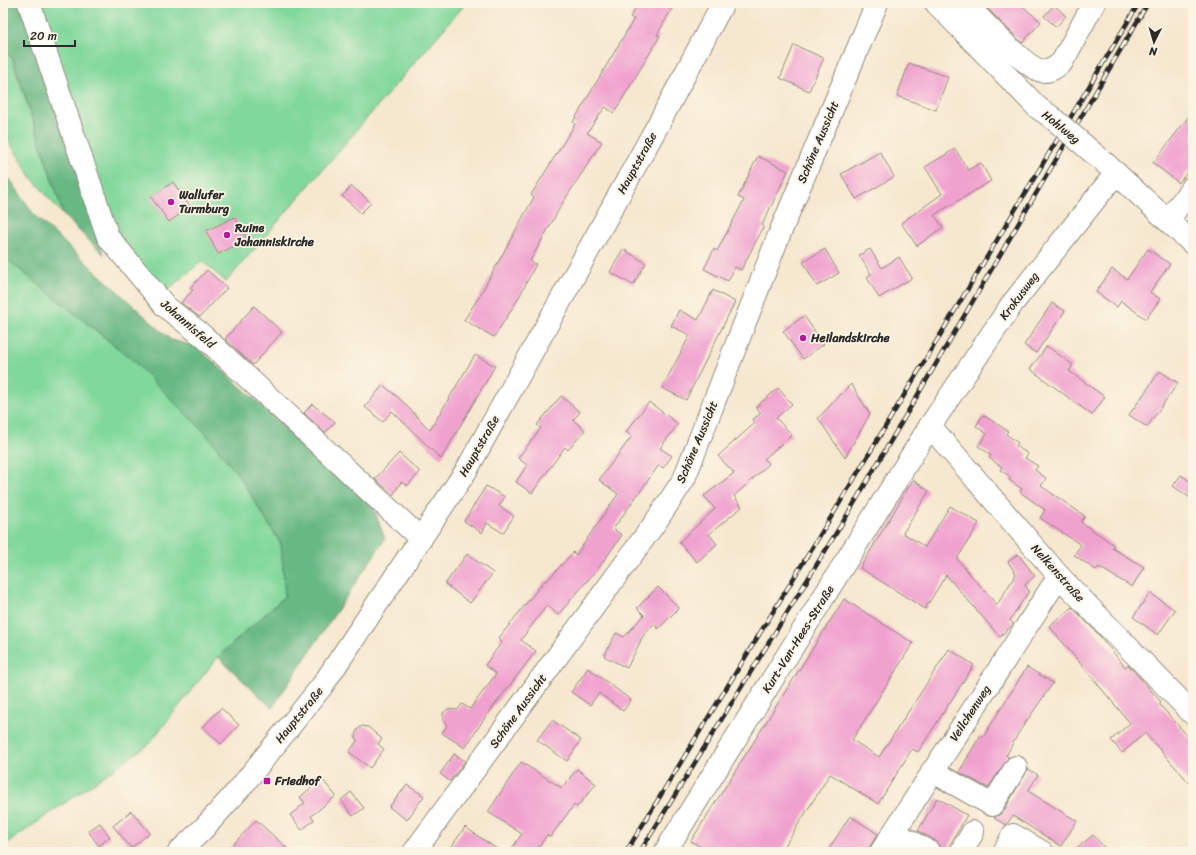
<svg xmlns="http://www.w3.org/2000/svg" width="1196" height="855" font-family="Sriracha,sans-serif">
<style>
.green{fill:#81d89c;stroke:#568264}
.forest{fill:#68b884;stroke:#4a7258}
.building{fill:#f0a2cf}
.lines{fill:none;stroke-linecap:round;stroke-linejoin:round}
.minor-casing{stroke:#908a7d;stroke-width:24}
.minor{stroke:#fff;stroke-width:22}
.rail-casing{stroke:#2b2b2b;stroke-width:4.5}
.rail{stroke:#fcf5e5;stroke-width:3;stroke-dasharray:9;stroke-linecap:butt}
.minor-bridge-casing{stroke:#908a7d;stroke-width:24;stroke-linecap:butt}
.minor-bridge{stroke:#fff;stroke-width:22}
.poi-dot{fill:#b5179e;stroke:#fcf5e5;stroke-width:1.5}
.labels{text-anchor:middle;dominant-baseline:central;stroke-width:3.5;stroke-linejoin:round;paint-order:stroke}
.street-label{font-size:12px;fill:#2b2b2b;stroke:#fcf5e5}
.poi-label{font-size:12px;font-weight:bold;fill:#2b2b2b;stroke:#fcf5e5;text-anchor:start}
</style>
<rect width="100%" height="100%" fill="#fcf5e5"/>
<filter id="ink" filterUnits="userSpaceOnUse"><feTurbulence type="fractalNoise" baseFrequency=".025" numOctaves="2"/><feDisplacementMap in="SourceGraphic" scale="8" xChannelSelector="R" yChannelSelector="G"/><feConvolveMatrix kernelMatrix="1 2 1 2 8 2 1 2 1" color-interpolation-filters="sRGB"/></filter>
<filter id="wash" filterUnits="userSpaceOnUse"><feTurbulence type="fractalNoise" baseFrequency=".012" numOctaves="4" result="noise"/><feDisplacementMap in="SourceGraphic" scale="16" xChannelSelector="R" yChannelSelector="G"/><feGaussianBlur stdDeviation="0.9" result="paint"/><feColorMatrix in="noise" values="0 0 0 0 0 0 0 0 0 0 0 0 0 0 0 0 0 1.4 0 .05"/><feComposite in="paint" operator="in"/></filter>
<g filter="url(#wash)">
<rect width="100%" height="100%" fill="#f6e8cf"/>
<!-- green -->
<g class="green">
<path d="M33,3H466L226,282L202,261L164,293L111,233Z"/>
<path d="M3,51L12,58L64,216L32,178L3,132Z"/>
<path d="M3,256L129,357L207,435L239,476L281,544L285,596L218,657L148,745L3,846Z"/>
</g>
<!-- forest -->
<g class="forest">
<path d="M3,3H23L104,255L64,216L13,58L3,51Z"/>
<path d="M3,169L35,216L171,340L196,346L373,507L385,539L272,708L218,657L285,596L281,544L239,476L207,435L129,357L3,256Z"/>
</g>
<g id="blocks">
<!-- building -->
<g class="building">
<path d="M639,3H675L657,35L660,36L614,113L605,107L587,133L602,142L562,204L530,261L536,264L517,301L494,337L464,320L479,297L534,197L531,195L575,124L573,122L634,19L630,17Z"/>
<path d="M992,3H1019L1041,22L1022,43L987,8Z"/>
<path d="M1054,5L1066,16L1056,27L1044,16Z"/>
<path d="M794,45L824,58L809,91L780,78Z"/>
<path d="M909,63L948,77L936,110L897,96Z"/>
<path d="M1193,111V165L1179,183L1153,163Z"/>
<path d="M955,149L968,170L981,163L991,181L934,215L943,227L917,246L901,223L942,194L925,167Z"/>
<path d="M880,152L894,177L856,199L841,174Z"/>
<path d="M758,156L788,171L762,225L764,226L741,270L735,267L728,281L704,269L714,249L717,251L744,200L738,197Z"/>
<path d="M173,182L190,207L169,222L151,197Z"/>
<path d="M352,186L371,203L361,213L342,196Z"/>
<path d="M235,217L247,240L218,254L206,231Z"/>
<path d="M623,249L646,263L633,285L610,272Z"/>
<path d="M825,249L839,273L817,286L803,262Z"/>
<path d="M870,249L882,268L899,257L912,278L879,298L867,277L871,274L859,255Z"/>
<path d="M1148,249L1170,264L1150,292L1160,299L1146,319L1121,301L1117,307L1096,292L1112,269L1127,279Z"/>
<path d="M207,270L227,288L200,317L181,303L193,290L190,288Z"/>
<path d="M713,290L735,302L686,400L662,388L690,335L671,326L679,310L698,320Z"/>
<path d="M1052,303L1065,311L1036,353L1024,345Z"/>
<path d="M254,306L282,332L253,365L225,339Z"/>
<path d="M804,316L824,344L803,359L783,331Z"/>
<path d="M1047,346L1073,365L1069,371L1105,397L1092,415L1030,369Z"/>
<path d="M475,355L495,366L441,459L392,411L383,422L365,407L383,385L401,400L430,430Z"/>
<path d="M1160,371L1178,383L1147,427L1129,415Z"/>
<path d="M851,384L870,414L845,458L818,418Z"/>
<path d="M778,388L792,404L776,418L792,435L764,459L769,464L734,496L742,507L709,534L717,544L697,562L679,542L715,509L704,496L734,473L718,456L755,423L752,420L761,413L756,407Z"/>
<path d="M561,396L580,412L573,420L585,430L568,450L565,447L532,493L516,482L527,465L518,458L541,428L537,425Z"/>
<path d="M649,402L678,424L660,448L672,456L663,468L659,465L613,529L622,535L600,566L558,615L547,605L521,640L536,651L484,719L465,748L442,733L447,726L443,720V713L448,709L458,710L462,704L470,709L496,674L485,665L502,642L498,639L545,580L547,581L573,552L576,555L618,494L599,480L632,436L626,432Z"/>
<path d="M312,404L335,422L325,433L304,413Z"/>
<path d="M983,415L1008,431L1006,434L1018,443L1016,446L1028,454L1025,458L1038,466L1035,470L1046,478L1041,486L1085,516L1081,522L1114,545L1112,548L1144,567L1132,587L1099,567L1096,570L1074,555L1081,545L1040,518L1045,510L1020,492L1022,489L1009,480L1011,477L1000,470L1002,467L989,458L991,455L978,446L987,434L976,426Z"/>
<path d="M399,453L420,472L407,486L401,482L393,495L375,479Z"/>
<path d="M1181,475L1193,483V500L1173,486Z"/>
<path d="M913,480L929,491L903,533L925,547L950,506L979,523L957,559L997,605L1016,574L1008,562L1018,554L1035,576L1025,585L1029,591L1010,620L1013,624L1000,637L946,575L925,609L860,568Z"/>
<path d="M486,486L505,497L499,506L514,516L503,533L487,523L482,533L464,521Z"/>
<path d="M467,554L493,573L470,603L445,584Z"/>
<path d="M658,587L679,608L658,629L654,624L643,636L627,668L604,656L616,633L624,637L644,615L637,608Z"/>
<path d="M1150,593L1175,610L1158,635L1133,617Z"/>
<path d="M844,599L913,643L852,740L879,757L949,649L974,665L918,752L912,749L878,804L830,774L781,852H709L691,841Z"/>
<path d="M1072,607L1098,634L1125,667L1128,665L1141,679L1161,702L1159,704L1193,742V787L1145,733L1122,753L1111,740L1130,723L1049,626Z"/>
<path d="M1027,667L1053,683L1019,732L1006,756L1009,757L988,788L959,772L980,736L983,737Z"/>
<path d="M588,668L631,700L623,711L599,693L590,705L571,692Z"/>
<path d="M221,708L239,725L221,744L203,727Z"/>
<path d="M552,720L581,740L567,761L537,740Z"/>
<path d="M362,726L368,727L382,739L378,744L384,749L370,768L349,752L357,741L355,736L357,730Z"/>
<path d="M454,754L465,761L450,781L440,774Z"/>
<path d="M521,762L562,788L577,769L596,784L577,807L574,805L550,837L547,835L535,852H509L522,834L488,812Z"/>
<path d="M1028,769L1038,775L1028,791L1077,821L1061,846L1013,816L1006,825L994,818L1003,812Z"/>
<path d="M322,779L336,796L311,816L314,820L302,830L290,815L305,803L300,797Z"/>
<path d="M407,785L424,796L407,820L389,807Z"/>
<path d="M351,792L364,808L353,816L341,800Z"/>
<path d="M937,798L967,815L946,852H941L940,846L936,841L918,831Z"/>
<path d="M131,811L150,833L131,848L113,826Z"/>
<path d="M850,816L878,834L866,852H827Z"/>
<path d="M256,820L290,851L291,852H226Z"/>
<path d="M100,823L110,837L99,846L88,831Z"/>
<path d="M465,827L501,852H448Z"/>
<path d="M1093,835L1108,852H1072Z"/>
</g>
</g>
</g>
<g filter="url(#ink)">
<use href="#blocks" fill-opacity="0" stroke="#908a7d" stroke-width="1"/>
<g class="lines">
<!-- minor casing -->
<g class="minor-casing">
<g id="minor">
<path d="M29,3L108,237L166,307L202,335L421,539"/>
<path d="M936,3L1038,108L1050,116"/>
<path d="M965,3C979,17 1025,69 1043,71C1052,71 1056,67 1062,62L1094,3"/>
<path d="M1106,164L1193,244"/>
<path d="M1168,220L1193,187"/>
<path d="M930,426L1059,576L1193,714"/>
<path d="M932,771L992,805L1016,767"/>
<path d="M894,832L929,852"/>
<path d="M179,852L204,828L241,787L322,686L466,471L659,123L723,3"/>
<path d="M414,852L655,523L684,479L779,235L877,3"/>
<path d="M665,852L930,426L1012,304L1116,173"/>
<path d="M881,852L1059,576"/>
<path d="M961,852L973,832"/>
<path d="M1004,852L1013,835L1042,852"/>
</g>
</g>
<!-- minor -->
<use href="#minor" class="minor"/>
<!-- rail casing -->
<g class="rail-casing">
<g id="rail">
<path d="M626,852L836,509L1139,3"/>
<path d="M640,852L846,517L1148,3"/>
</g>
</g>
<!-- rail -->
<use href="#rail" class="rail"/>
<!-- minor-bridge casing -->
<g class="minor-bridge-casing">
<path id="minor-bridge" d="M1050,116L1099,158"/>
</g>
<!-- minor-bridge -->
<use href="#minor-bridge" class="minor-bridge"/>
</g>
</g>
<!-- markers -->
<g class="poi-dot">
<circle cx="171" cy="202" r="4"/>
<circle cx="227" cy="235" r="4"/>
<circle cx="803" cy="338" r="4"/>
<rect x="263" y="777" width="8" height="8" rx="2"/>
</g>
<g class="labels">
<!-- street labels -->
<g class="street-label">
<text transform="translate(1061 127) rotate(39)">Hohlweg</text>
<text transform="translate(818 142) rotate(-67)">Schöne Aussicht</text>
<text transform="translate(637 163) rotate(-61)">Hauptstraße</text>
<text transform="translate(1019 296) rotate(-53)">Krokusweg</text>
<text transform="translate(188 324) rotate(41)">Johannisfeld</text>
<text transform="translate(697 442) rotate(-67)">Schöne Aussicht</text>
<text transform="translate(479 446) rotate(-60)">Hauptstraße</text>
<text transform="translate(1058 573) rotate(48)">Nelkenstraße</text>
<text transform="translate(798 639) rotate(-58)">Kurt-Van-Hees-Straße</text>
<text transform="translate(518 711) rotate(-54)">Schöne Aussicht</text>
<text transform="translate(970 713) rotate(-57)">Veilchenweg</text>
<text transform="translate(299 715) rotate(-51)">Hauptstraße</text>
</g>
<!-- poi labels -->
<g class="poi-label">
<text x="179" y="195">Wallufer<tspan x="179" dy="14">Turmburg</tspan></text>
<text x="235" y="228">Ruine<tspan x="235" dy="14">Johanniskirche</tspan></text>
<text x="811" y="338">Heilandskirche</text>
<text x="275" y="781">Friedhof</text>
</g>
</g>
<!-- margin -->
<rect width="1196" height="855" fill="none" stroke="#fcf5e5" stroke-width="16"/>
<!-- north arrow -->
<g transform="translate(1154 42) rotate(185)" stroke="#fcf5e5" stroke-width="3" paint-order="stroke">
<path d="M0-3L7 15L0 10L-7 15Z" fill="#2b2b2b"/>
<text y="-6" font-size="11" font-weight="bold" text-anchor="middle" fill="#2b2b2b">N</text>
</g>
<!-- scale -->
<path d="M24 40v6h51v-6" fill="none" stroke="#2b2b2b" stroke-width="2"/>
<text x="30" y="40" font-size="12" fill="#2b2b2b" stroke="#fcf5e5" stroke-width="3" paint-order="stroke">20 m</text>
</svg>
